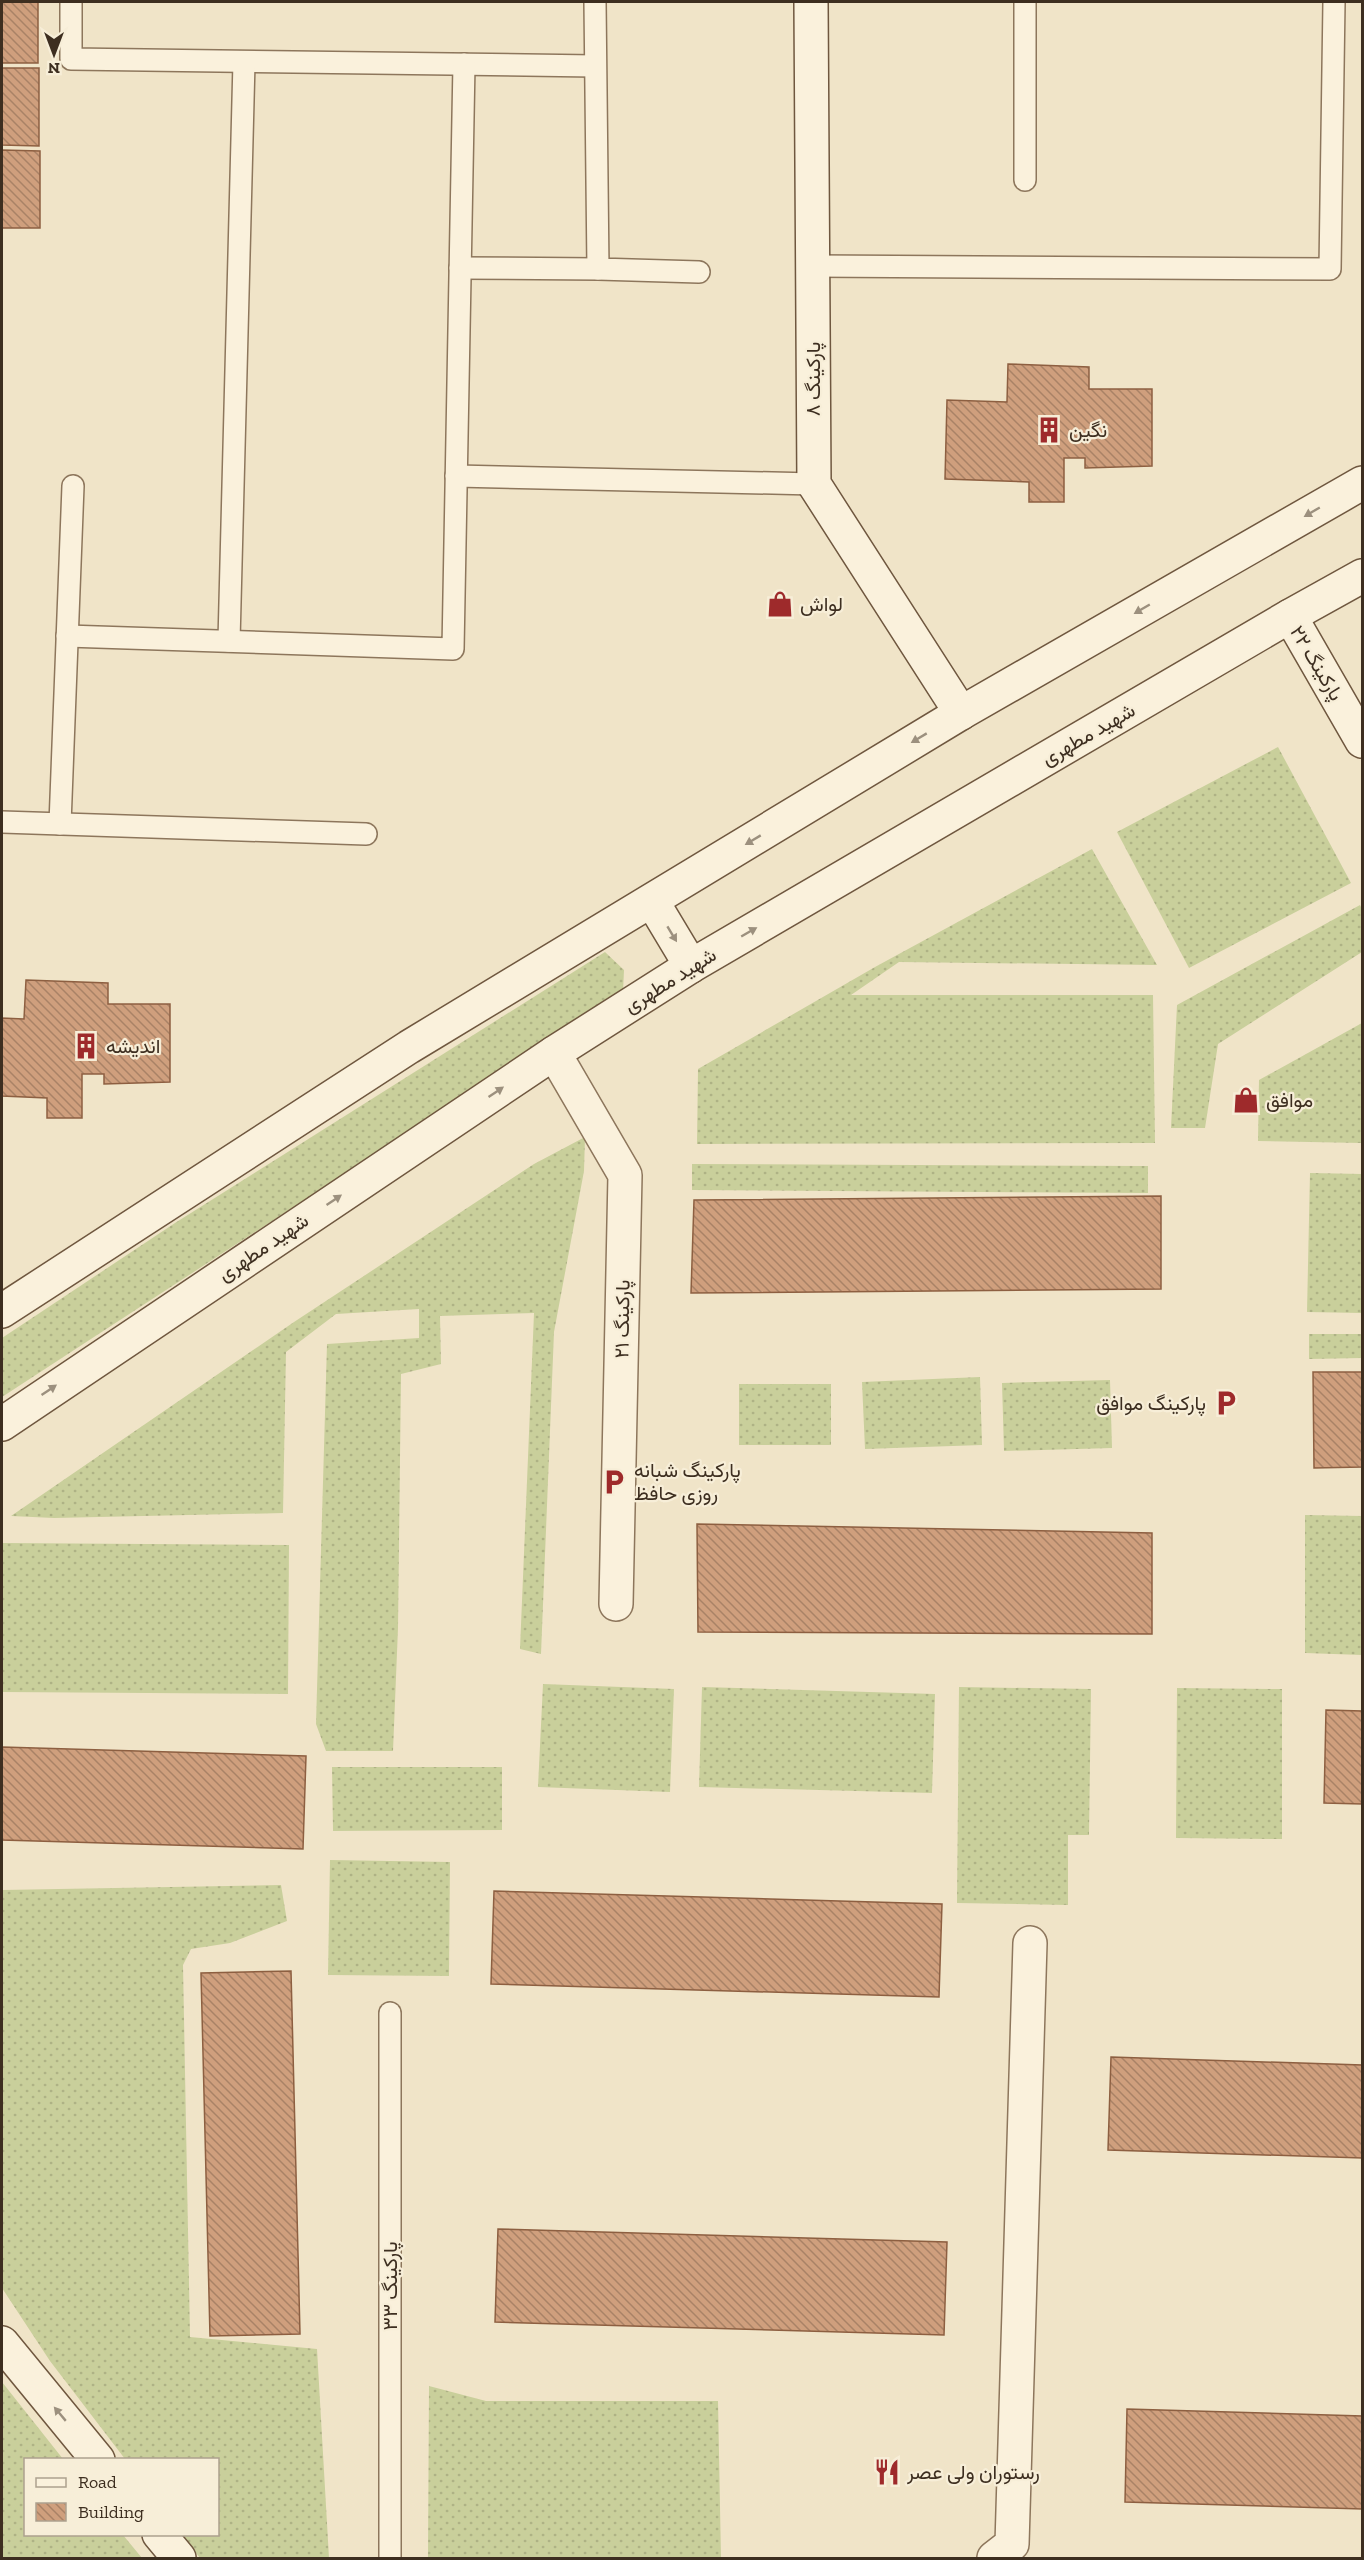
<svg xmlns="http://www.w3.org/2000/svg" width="1364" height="2560" font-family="'Zilla Slab',Vazirmatn,serif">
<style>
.grass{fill:url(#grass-dots)}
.building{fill:url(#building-back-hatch);stroke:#8d5f41;stroke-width:1.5}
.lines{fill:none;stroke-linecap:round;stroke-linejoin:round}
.lane-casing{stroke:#8d765c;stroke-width:24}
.street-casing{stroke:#8d765c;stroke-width:36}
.secondary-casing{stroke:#6f573f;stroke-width:36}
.lane{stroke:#faf1dc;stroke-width:21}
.street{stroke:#faf1dc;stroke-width:33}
.secondary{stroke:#faf1dc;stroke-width:33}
.oneway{fill:#9c907e}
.labels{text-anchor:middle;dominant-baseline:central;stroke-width:4.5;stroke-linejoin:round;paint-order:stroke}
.street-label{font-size:20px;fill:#3d2e20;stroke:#f7eed8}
.poi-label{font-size:20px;fill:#3d2e20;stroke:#f7eed8;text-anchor:start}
</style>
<defs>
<pattern id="grass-dots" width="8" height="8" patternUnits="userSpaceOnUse" patternTransform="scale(1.5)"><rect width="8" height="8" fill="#c9cf9b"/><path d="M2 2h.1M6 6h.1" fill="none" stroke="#aeb285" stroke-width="1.8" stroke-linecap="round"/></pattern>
<pattern id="building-back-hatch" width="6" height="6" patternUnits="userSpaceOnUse" patternTransform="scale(1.5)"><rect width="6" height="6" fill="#cf9f7d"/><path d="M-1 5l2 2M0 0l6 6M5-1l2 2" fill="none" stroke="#a98266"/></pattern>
</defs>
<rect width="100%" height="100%" fill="#f0e4c8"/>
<!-- grass -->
<g class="grass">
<path d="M1278,747L1351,883L1189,968L1117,832Z"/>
<path d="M1092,849L1157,965L899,962L851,995H1153L1155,1143L697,1144L698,1069L875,967Z"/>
<path d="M1360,905L1362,909V952L1218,1044L1205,1128H1171L1177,1005Z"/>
<path d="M605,952L624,970L623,992L2,1397V1338L175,1223Z"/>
<path d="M1362,1023V1143L1258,1141L1259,1080Z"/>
<path d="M585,1137L584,1171L554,1332L541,1654L520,1649L534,1313L440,1316L441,1364L401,1374L398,1628L393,1751H326L316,1724L327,1344L419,1338V1309L336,1314L286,1352L283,1513L54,1518L11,1516L294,1322L534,1164Z"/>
<path d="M692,1164L1148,1166V1193L692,1190Z"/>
<path d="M1310,1173L1362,1174V1313L1307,1312Z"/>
<path d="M1309,1334H1362V1358L1309,1359Z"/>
<path d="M980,1377L982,1445L865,1449L862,1382Z"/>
<path d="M1110,1380L1112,1448L1004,1451L1002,1383Z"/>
<rect x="739" y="1384" width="92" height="61"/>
<path d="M1305,1515L1362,1516V1655L1305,1653Z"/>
<path d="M2,1543L289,1545L288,1694L2,1692Z"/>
<path d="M543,1684L674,1689L670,1792L538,1787Z"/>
<path d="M702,1687L935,1694L932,1793L699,1787Z"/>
<path d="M959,1687L1091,1689L1089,1835H1068V1905L957,1903Z"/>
<path d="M1177,1688L1282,1689V1839L1176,1838Z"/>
<path d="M332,1767H502V1830L333,1831Z"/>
<path d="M330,1860L450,1862L449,1976L328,1975Z"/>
<path d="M281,1885L287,1921L230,1943L191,1949L183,1965L190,2337L317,2349L329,2558H200L182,2535L218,2534V2460L125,2459L50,2361L2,2288V1890Z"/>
<path d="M2,2382L63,2459L26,2460V2534L123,2535L142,2558H2Z"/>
<path d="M429,2386L486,2401H718L721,2558H428Z"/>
</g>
<!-- building -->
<g class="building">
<rect x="2" y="2" width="36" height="61"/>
<path d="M2,68H39V146L2,145Z"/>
<path d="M2,150L40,151V228H2Z"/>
<path d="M1008,364L1089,367V389H1152V466L1085,468V458H1064V502H1029V482L945,479L947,400L1007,402Z"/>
<path d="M26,980L108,983V1004H170V1082L104,1084V1074H82V1118H47V1098L2,1096V1018L24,1019Z"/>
<path d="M1161,1196V1289L691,1293L694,1200Z"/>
<path d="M1313,1372H1362V1467L1314,1468Z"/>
<path d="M697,1524L1152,1533V1634L698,1632Z"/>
<path d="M1326,1710L1362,1711V1804L1324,1803Z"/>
<path d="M2,1747L306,1756L303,1849L2,1840Z"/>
<path d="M494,1891L942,1904L939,1997L491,1984Z"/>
<path d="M291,1971L300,2334L210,2336L201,1973Z"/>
<path d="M1111,2057L1362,2065V2158L1108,2150Z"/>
<path d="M498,2229L947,2242L944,2335L495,2322Z"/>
<path d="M1127,2409L1362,2416V2509L1125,2502Z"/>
</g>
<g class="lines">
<!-- lane casing -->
<g class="lane-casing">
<g id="lane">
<path d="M71,2V59L595,66"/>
<path d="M595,2L598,269L699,272"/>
<path d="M1025,2V180"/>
<path d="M812,266L1330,269L1334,2"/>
<path d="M460,268L598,269"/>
<path d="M456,476L814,484"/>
<path d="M67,636L453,649L464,64"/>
<path d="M229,641L244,62"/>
<path d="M2,822L366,834"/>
<path d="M60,824L73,486"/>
<path d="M390,2558V2013"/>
</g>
</g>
<!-- street casing -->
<g class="street-casing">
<g id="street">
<path d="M554,1053L625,1175L616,1604"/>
<path d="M994,2558L1012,2544L1030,1943"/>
</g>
</g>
<!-- secondary casing -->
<g class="secondary-casing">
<g id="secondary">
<path d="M811,2L814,484L961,713"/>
<path d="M1290,616L1362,741"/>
<path d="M652,901L691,966"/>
<path d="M2,1311L409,1047L961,713L1362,483"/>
<path d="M2,1424L554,1053L691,966L1290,616L1362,576"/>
<path d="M2,2343L98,2460"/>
<path d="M159,2534L179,2558"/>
</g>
</g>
<!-- lane -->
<use href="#lane" class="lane"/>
<!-- street -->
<use href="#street" class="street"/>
<!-- secondary -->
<use href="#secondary" class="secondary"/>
</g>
<!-- one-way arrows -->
<defs><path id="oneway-solid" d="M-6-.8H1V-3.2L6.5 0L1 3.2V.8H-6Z" transform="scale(1.5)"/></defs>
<g class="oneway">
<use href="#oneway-solid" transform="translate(1312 512) rotate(150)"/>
<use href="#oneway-solid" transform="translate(1142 609) rotate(150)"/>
<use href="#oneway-solid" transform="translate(919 738) rotate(149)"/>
<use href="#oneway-solid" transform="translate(753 840) rotate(149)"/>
<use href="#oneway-solid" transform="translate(749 932) rotate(-30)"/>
<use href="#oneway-solid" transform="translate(672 934) rotate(59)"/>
<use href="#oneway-solid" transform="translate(496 1092) rotate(-34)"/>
<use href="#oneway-solid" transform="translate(334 1200) rotate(-34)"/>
<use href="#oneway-solid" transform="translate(49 1390) rotate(-34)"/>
<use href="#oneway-solid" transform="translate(60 2414) rotate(-130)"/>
</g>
<!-- icons -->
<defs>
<g id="building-bare" transform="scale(2.07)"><path d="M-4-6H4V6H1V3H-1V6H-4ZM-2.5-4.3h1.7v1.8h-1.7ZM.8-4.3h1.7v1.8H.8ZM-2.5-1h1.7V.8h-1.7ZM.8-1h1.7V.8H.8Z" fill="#9e2a2b" stroke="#f7eed8" stroke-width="2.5" paint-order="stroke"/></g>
<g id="shop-bare" transform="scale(2.07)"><path d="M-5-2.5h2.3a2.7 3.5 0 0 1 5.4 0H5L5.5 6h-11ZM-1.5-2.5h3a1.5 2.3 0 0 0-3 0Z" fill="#9e2a2b" stroke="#f7eed8" stroke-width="2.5" paint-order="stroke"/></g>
<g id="parking-bare" transform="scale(2.07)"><path d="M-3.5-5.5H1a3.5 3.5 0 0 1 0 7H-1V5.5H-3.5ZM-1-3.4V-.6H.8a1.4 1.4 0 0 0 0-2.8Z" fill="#9e2a2b" stroke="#f7eed8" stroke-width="2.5" paint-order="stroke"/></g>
<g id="restaurant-bare" transform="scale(2.07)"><path d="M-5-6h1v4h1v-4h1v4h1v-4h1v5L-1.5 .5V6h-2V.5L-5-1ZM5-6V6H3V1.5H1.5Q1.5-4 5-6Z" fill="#9e2a2b" stroke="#f7eed8" stroke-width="2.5" paint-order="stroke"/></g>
</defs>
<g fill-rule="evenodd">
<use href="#building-bare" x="1049" y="430"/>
<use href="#shop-bare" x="780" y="604"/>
<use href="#building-bare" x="86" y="1046"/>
<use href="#shop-bare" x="1246" y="1100"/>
<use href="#parking-bare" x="1226" y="1403"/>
<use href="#parking-bare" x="614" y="1482"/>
<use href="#restaurant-bare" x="887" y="2472"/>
</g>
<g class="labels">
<!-- street labels -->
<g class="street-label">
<text transform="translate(813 379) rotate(-90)">پارکینگ ۸</text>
<text transform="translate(1317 663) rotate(59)">پارکینگ ۲۲</text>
<text transform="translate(1088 734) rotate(-30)">شهید مطهری</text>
<text transform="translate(670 980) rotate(-32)">شهید مطهری</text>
<text transform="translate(263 1247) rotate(-34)">شهید مطهری</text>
<text transform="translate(622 1319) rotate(-89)">پارکینگ ۲۱</text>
<text transform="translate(390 2286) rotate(-90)">پارکینگ ۳۳</text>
</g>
<!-- poi labels -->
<g class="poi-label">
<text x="1069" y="430">نگین</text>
<text x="800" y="604">لواش</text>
<text x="106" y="1046">اندیشه</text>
<text x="1266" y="1100">موافق</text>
<text x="1206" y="1403" text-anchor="end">پارکینگ موافق</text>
<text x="634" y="1470">پارکینگ شبانه<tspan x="634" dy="23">روزی حافظ</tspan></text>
<text x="907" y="2472">رستوران ولی عصر</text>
</g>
</g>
<!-- border -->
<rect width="1364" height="2560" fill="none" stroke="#3d2e20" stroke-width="6"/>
<!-- legend -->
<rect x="24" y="2458" width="195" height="78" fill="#f7eed8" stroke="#ada18e" stroke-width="1.5"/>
<rect x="36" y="2478" width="30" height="9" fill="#faf1dc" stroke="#ada18e" stroke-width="1.5"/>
<text x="78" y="2488" font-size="18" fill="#3d2e20">Road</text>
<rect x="36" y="2503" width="30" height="18" fill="url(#building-back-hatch)" stroke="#ada18e" stroke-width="1.5"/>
<text x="78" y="2518" font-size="18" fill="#3d2e20">Building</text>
<!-- north arrow -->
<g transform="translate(54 54) rotate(180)" stroke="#f7eed8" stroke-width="4.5" paint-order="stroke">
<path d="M0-4.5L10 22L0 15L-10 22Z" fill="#3d2e20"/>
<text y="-9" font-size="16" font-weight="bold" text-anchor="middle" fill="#3d2e20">N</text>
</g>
</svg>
